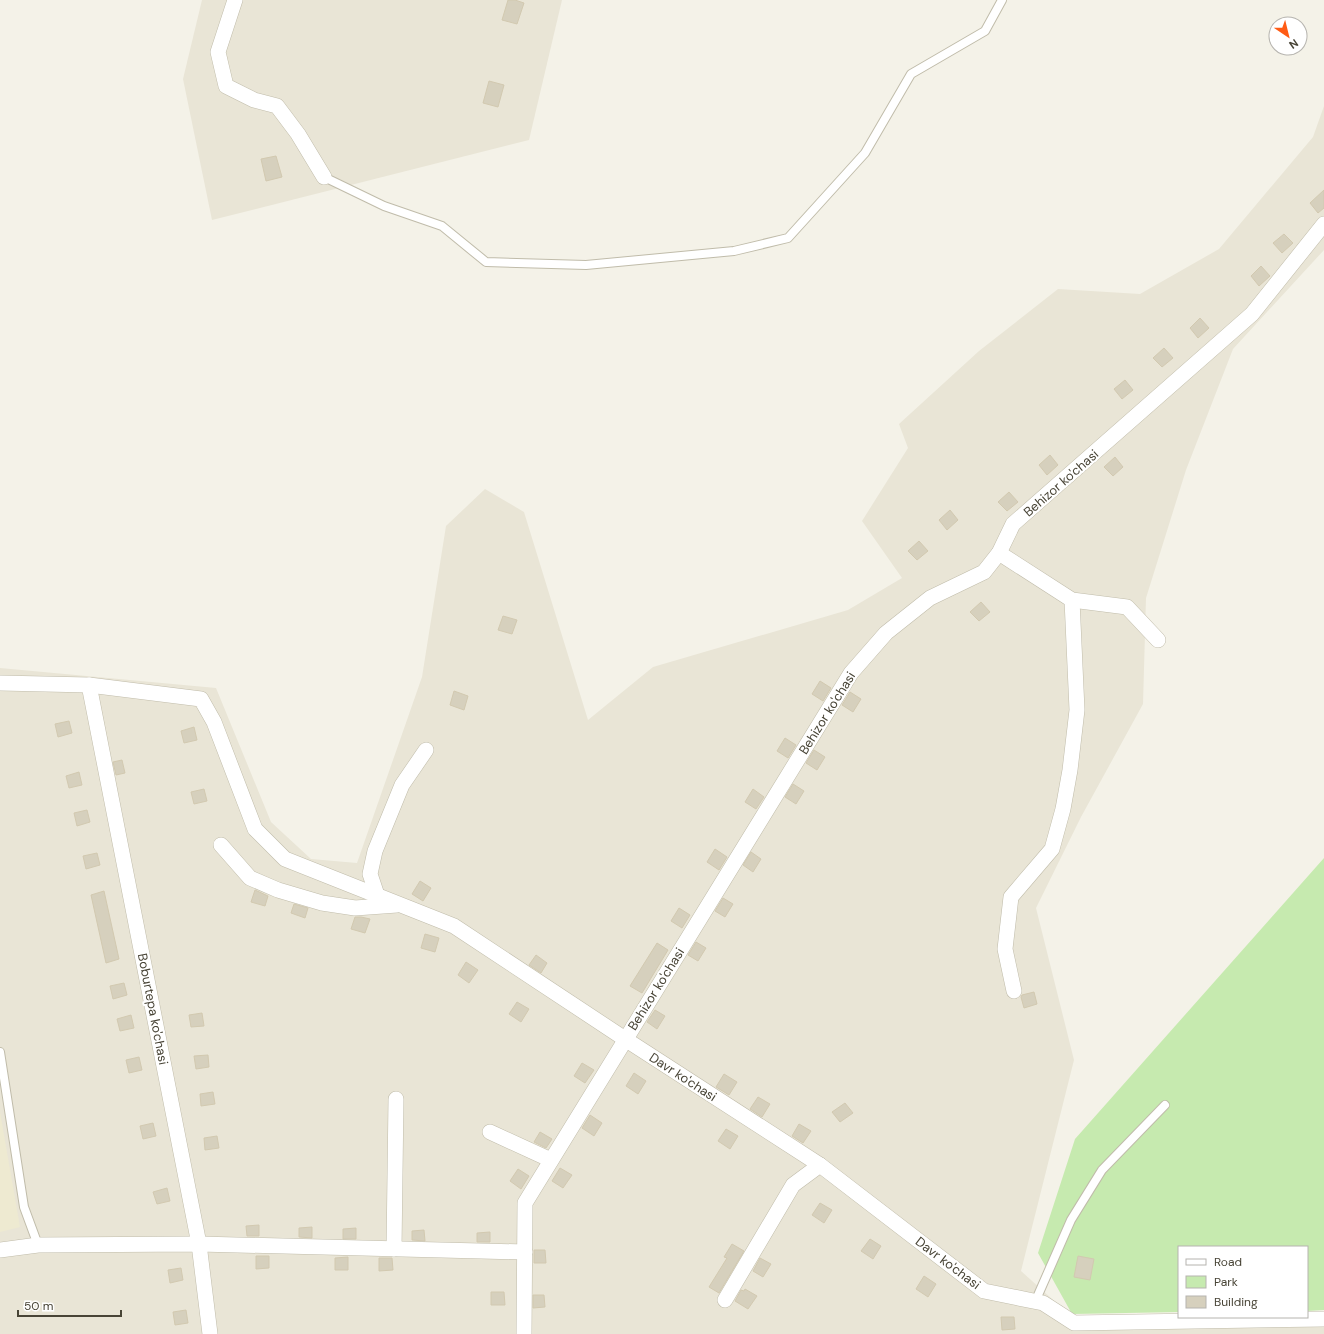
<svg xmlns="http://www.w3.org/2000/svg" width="1324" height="1334" font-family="'DM Sans',sans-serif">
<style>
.residential{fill:#e9e5d6}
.education{fill:#eeead1}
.green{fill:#c6eaaf}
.building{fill:#d6d0bd;stroke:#d2c9b0}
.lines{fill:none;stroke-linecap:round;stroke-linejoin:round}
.service-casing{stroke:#c0bcaa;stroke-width:10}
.minor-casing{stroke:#c0bcaa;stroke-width:16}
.service{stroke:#fff;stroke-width:8}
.minor{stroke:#fff;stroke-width:15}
.labels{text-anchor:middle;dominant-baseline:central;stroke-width:4;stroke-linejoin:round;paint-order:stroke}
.street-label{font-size:13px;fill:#484436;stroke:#fff}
</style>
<rect width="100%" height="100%" fill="#f4f2e8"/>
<!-- residential -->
<g class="residential">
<path d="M202,0H562L529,140L212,220L183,79Z"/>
<path d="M1324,106V250L1233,349L1186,470L1146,598L1143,704L1081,817L1036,908L1074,1060L1021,1271L1072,1317L1324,1312V1334H0V668L216,688L271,822L311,859L357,863L422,677L446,526L485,489L524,512L588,720L653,667L848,610L902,578L862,521L908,448L899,424L979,351L1058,289L1140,294L1219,249L1313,137Z"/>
</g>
<!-- education -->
<path class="education" d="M0,1112L20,1227L0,1232Z"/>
<!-- green -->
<path class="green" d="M1324,858V1310L1307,1311V1247H1179V1312L1072,1314L1038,1253L1075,1139Z"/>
<!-- building -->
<g class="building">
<path d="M508,0H515L524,3L517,24L502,20Z"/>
<path d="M489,81L504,85L498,107L483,103Z"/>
<path d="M276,156L282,177L266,181L261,159Z"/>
<path d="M1324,190V208L1318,213L1310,203Z"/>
<path d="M1284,234L1293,243L1282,253L1273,243Z"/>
<path d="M1261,266L1270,276L1259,286L1251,276Z"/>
<path d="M1200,318L1209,328L1198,338L1190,328Z"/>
<path d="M1164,348L1173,358L1162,367L1153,358Z"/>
<path d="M1125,380L1133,390L1122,399L1114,389Z"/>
<path d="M1050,455L1058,465L1047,475L1039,465Z"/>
<path d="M1115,457L1123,467L1113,476L1104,467Z"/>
<path d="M1009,492L1018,502L1007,511L998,502Z"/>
<path d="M950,510L958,520L947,530L939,520Z"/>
<path d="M919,541L928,551L917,560L908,551Z"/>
<path d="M981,602L990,612L979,621L970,612Z"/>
<path d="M503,616L517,620L512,634L498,630Z"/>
<path d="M820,681L831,688L823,701L812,694Z"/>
<path d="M454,691L468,696L464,710L450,705Z"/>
<path d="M850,692L861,699L853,712L842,705Z"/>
<path d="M69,721L72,733L58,737L55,724Z"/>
<path d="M194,727L197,740L184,743L181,731Z"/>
<path d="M785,738L796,745L788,758L777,751Z"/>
<path d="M814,750L825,757L817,770L806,763Z"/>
<path d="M122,760L125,773L116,775L113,762Z"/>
<path d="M79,772L82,785L69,788L66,776Z"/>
<path d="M793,784L804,791L796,804L785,797Z"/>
<path d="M204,789L207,801L194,804L191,792Z"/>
<path d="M753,789L764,797L756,809L745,802Z"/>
<path d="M87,810L90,822L77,826L74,813Z"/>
<path d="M715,849L727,857L719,870L707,862Z"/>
<path d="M751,852L761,859L753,872L743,865Z"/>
<path d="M97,853L100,865L86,869L83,856Z"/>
<path d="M420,881L431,888L423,901L412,894Z"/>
<path d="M255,890L268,896L265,906L251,902Z"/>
<path d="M104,891L119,959L106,963L91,895Z"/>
<path d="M723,898L733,904L725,917L715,911Z"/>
<path d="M294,904L308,908L305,918L291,913Z"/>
<path d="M679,908L690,915L682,928L671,921Z"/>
<path d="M355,917H361L370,919L365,933L351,929Z"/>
<path d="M425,934L439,938L435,952L421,948Z"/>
<path d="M696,942L706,948L698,961L688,955Z"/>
<path d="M657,943L668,950L642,993L630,986Z"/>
<path d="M536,955L547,963L541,973L529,965Z"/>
<path d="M466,962L478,970L469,983L458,975Z"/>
<path d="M124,983L127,995L113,999L110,986Z"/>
<path d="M1034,992L1037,1004L1024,1008L1021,997L1022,995Z"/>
<path d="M517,1002L529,1009L521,1022L509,1014Z"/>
<path d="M655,1010L665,1016L657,1029L647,1022Z"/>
<path d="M202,1013L204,1026L191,1027L189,1015Z"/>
<path d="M131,1015L134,1028L120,1031L117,1019Z"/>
<path d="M208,1055L209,1067L196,1069L194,1056Z"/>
<path d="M139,1057L142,1070L129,1073L126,1060Z"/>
<path d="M582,1063L594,1070L585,1083L574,1076Z"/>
<path d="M634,1073L646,1081L638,1094L626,1086Z"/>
<path d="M724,1074L737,1082L729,1095L716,1087Z"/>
<path d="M213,1092L215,1104L201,1106L200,1094Z"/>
<path d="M758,1097L770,1104L762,1117L750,1109Z"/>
<path d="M845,1103L853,1113L840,1122L832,1112Z"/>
<path d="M590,1115L602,1123L594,1136L582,1128Z"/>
<path d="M153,1123L156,1136L143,1139L140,1126Z"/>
<path d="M799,1124L811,1131L803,1143L792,1136Z"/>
<path d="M726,1129L738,1136L730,1149L718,1141Z"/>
<path d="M540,1132L552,1139L546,1148L534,1142Z"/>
<path d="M217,1136L219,1148L205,1150L204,1138Z"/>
<path d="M560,1168L572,1175L563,1188L552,1181Z"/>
<path d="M518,1169L529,1176L521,1189L510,1181Z"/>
<path d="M167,1188L170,1201L157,1204L153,1192Z"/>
<path d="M820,1203L832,1210L824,1223L812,1215Z"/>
<path d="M259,1225V1236H247L246,1226Z"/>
<path d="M312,1227V1238L299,1237V1228Z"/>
<path d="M356,1228V1239H343V1229Z"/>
<path d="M424,1230L425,1241L412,1240V1231Z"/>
<path d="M490,1232V1242H477V1233Z"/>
<path d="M870,1239L881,1246L873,1259L861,1251Z"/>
<path d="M732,1244L744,1251L719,1293L709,1287L727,1258L724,1257Z"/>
<path d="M534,1250H545L546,1263H534Z"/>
<path d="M256,1256H269V1268L256,1269Z"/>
<path d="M1078,1256L1094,1259L1090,1280L1074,1277Z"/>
<path d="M348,1257V1270H335V1258Z"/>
<path d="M379,1258H392L393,1270L379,1271Z"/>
<path d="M760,1258L771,1264L763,1277L753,1271Z"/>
<path d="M181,1268L183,1280L170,1283L168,1270Z"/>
<path d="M924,1276L936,1284L928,1297L916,1289Z"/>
<path d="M745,1289L757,1296L748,1309L735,1301L741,1290L744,1291Z"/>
<path d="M491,1292H504L505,1305H491Z"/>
<path d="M533,1295H544L545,1307L533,1308Z"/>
<path d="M186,1310L188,1323L175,1325L173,1312Z"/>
<path d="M1001,1317H1014L1015,1329L1002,1330Z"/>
</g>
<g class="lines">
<!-- service casing -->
<g class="service-casing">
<g id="service">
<path d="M324,177L384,206L442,226L486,262L586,265L734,251L788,238L865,153L911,74L985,31L1002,0"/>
<path d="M0,1052L24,1207L38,1245"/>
<path d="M1035,1302L1071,1220L1102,1170L1165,1105"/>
</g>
</g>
<!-- minor casing -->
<g class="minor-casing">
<g id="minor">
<path d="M235,0L218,52L226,86L254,100L277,106L298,134L324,177"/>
<path d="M999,553L1072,600L1127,607L1158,640"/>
<path d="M0,683L89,685L201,699L214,722L255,829L285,859L454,926L625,1039L820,1165L984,1291L1043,1303L1074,1323L1324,1319"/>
<path d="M89,685L199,1244L210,1334"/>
<path d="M221,845L250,878L278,890L322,903L355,908L397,905"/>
<path d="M377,895L370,874L375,851L402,785L426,750"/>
<path d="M1014,991L1005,949L1011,897L1052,849L1063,809L1070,770L1077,710L1072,600"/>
<path d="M490,1132L551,1160"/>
<path d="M394,1249L396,1099"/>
<path d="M0,1250L38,1245L199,1244L525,1252"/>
<path d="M725,1300L793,1185L820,1165"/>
<path d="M524,1334L525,1203L851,673L886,633L930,598L984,572L999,553L1013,524L1252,314L1324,224"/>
</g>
</g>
<!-- service -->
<use href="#service" class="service"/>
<!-- minor -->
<use href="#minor" class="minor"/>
</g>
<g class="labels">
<!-- street labels -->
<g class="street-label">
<text transform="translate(1061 483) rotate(-41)">Behizor ko'chasi</text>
<text transform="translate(827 713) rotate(-58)">Behizor ko'chasi</text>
<text transform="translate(656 989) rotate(-58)">Behizor ko'chasi</text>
<text transform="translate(153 1009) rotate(79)">Boburtepa ko'chasi</text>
<text transform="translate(683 1077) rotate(33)">Davr ko'chasi</text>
<text transform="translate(948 1263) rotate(37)">Davr ko'chasi</text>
</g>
</g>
<!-- legend -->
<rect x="1178" y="1246" width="130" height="72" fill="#ffffff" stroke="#b6b4af"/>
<rect x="1186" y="1259" width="20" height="6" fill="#ffffff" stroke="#b6b4af"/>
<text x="1214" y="1266" font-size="12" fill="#484436">Road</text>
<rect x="1186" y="1276" width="20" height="12" fill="#c6eaaf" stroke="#b6b4af"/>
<text x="1214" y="1286" font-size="12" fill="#484436">Park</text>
<rect x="1186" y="1296" width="20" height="12" fill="#d6d0bd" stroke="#b6b4af"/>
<text x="1214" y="1306" font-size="12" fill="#484436">Building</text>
<!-- north arrow -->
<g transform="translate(1288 36) rotate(145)"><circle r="19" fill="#ffffff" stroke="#b6b4af"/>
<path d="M0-3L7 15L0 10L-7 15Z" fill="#ff5b14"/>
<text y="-6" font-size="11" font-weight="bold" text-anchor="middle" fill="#484436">N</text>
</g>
<!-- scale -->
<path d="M18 1310v6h103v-6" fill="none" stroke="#484436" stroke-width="2"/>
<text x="24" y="1310" font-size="12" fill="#484436" stroke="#ffffff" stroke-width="3" paint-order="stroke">50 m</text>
</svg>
